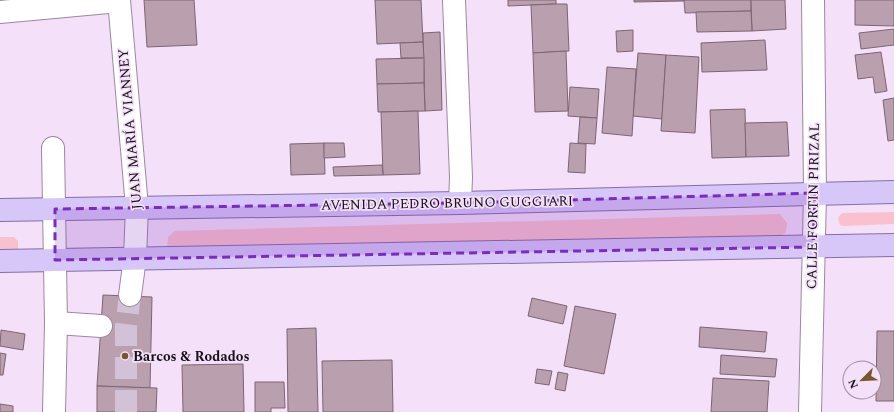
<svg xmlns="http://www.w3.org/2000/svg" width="894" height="412" font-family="Spectral,serif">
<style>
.green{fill:#f9c1cd}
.building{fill:#ba9faf;stroke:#7e6473}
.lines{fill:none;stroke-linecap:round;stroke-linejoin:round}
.minor-tunnel{stroke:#d3c1d7;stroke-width:22;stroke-dasharray:22 11;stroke-linecap:butt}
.minor-casing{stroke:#9b889e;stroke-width:24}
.major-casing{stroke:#836fa7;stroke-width:24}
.minor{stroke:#fff;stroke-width:22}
.major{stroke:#d7c7f8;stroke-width:22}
.marked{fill:#7b2cbf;fill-opacity:0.2;stroke:#7b2cbf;stroke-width:3;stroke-dasharray:8 5;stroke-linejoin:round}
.poi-dot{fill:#78562d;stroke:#f4e0f8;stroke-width:1.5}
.labels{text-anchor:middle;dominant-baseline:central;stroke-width:3.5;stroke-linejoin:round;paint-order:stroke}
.street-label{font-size:14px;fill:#181119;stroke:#f4e0f8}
.poi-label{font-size:14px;font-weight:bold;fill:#181119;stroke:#f4e0f8;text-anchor:start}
</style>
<rect width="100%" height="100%" fill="#f4e0f8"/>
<!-- green -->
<g class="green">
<path d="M894,212V224L843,226L840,225L838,218L840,215L843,213Z"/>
<path d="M780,214L787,223L786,232L781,236L169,250L167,247L168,237L175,231Z"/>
<path d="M0,237H14L18,241V250L0,254Z"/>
</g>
<!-- building -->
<g class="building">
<path d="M144,0H194L197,45L147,47Z"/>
<path d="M375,0H421L423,42L377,44Z"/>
<path d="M508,0H556V4L508,6Z"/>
<path d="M634,0H684V1L634,2Z"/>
<path d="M684,0H751V11L685,13Z"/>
<path d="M751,0H785L786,29L752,31Z"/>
<path d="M855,0H894V26L855,25Z"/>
<path d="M556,4H567L569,51L533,53L531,5Z"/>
<path d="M751,11L752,31L697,32L696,12Z"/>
<path d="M894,29V45L861,49L859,33Z"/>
<path d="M633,30V51L617,52L616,31Z"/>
<path d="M440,32L442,110L425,111L423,33Z"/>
<path d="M765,40L767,70L702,72L701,43Z"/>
<path d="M423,42L424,58H401L400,43Z"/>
<path d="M566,51L568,111L535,112L533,53Z"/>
<path d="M881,52L887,91L875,93L873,77L858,79L855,55Z"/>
<path d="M638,53L666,55L662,119L633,116Z"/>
<path d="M666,55L699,57L695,133L661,131Z"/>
<path d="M424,58V83L377,84L376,59Z"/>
<path d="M607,67L636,69L632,136L602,133Z"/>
<path d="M424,83L425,111L378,112L377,84Z"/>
<path d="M570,87L599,89L597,118L568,116Z"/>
<path d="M894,98V140L888,141L883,100Z"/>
<path d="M745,109L746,157L712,158L710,110Z"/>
<path d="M418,111L420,174L383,175L381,112Z"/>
<path d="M580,117L597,118L595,144L578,143Z"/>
<path d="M787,122L789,156L746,157L745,123Z"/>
<path d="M324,143L325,174L291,175L290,144Z"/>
<path d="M324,143H344L345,157L324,158Z"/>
<path d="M570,143L586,144L585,173L568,172Z"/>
<path d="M382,165L383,175L334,176L333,167Z"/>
<path d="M103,295L152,297L150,388L97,386Z"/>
<path d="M532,298L567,306L563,324L528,316Z"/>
<path d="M575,306L616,314L604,374L564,366Z"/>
<path d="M700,327L767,332L765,352L699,347Z"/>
<path d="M316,328L318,412H288L287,329Z"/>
<path d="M1,330L25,334L23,350L0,346Z"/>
<path d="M877,331H894V401H876Z"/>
<path d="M0,353L6,354L3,375H0Z"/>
<path d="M721,355L777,359L775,377L720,374Z"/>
<path d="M392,360L393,412H323L322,361Z"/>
<path d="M243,364L244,412H183L182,365Z"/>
<path d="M537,369L552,371L549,385L535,383Z"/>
<path d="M558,372L568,374L565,391L555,389Z"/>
<path d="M713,378L769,381L767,412H711Z"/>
<path d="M255,382H284L285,408H271V412H255Z"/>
<path d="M97,386L157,388L156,412H97Z"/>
<path d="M0,404L13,406V412H0Z"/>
</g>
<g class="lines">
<!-- minor-tunnel -->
<path class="minor-tunnel" d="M126,412V327L130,295"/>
<!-- minor casing -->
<g class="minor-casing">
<g id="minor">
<path d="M119,0L137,207L135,258L130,295"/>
<path d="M454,0L461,177L460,203"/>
<path d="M0,12L119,1"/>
<path d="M53,148L56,323L54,412"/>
<path d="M56,323L101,326"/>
<path d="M810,412L815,193L813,0"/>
</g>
</g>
<!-- major casing -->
<g class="major-casing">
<g id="major">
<path d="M0,210L460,203L894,192"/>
<path d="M0,261L894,245"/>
</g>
</g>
<!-- minor -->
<use href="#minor" class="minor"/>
<!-- major -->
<use href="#major" class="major"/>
</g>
<!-- marked area -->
<path class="marked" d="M815,193L813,247L55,260V209L460,203Z"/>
<!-- markers -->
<circle class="poi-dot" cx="125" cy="356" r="4"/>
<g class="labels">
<!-- street labels -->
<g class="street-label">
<text transform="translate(130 129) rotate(-95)">JUAN MARÍA VIANNEY</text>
<text transform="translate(447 203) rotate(-1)">AVENIDA PEDRO BRUNO GUGGIARI</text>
<text transform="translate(813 206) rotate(-89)">CALLE FORTIN PIRIZAL</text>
</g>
<!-- poi labels -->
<g class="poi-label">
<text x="133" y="356">Barcos &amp; Rodados</text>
</g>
</g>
<!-- north arrow -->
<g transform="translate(862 380) rotate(246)"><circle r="19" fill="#f4e0f8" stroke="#9c8d9f"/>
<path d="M0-3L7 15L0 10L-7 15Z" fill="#78562d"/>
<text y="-6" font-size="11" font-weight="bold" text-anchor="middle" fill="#181119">N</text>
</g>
</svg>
